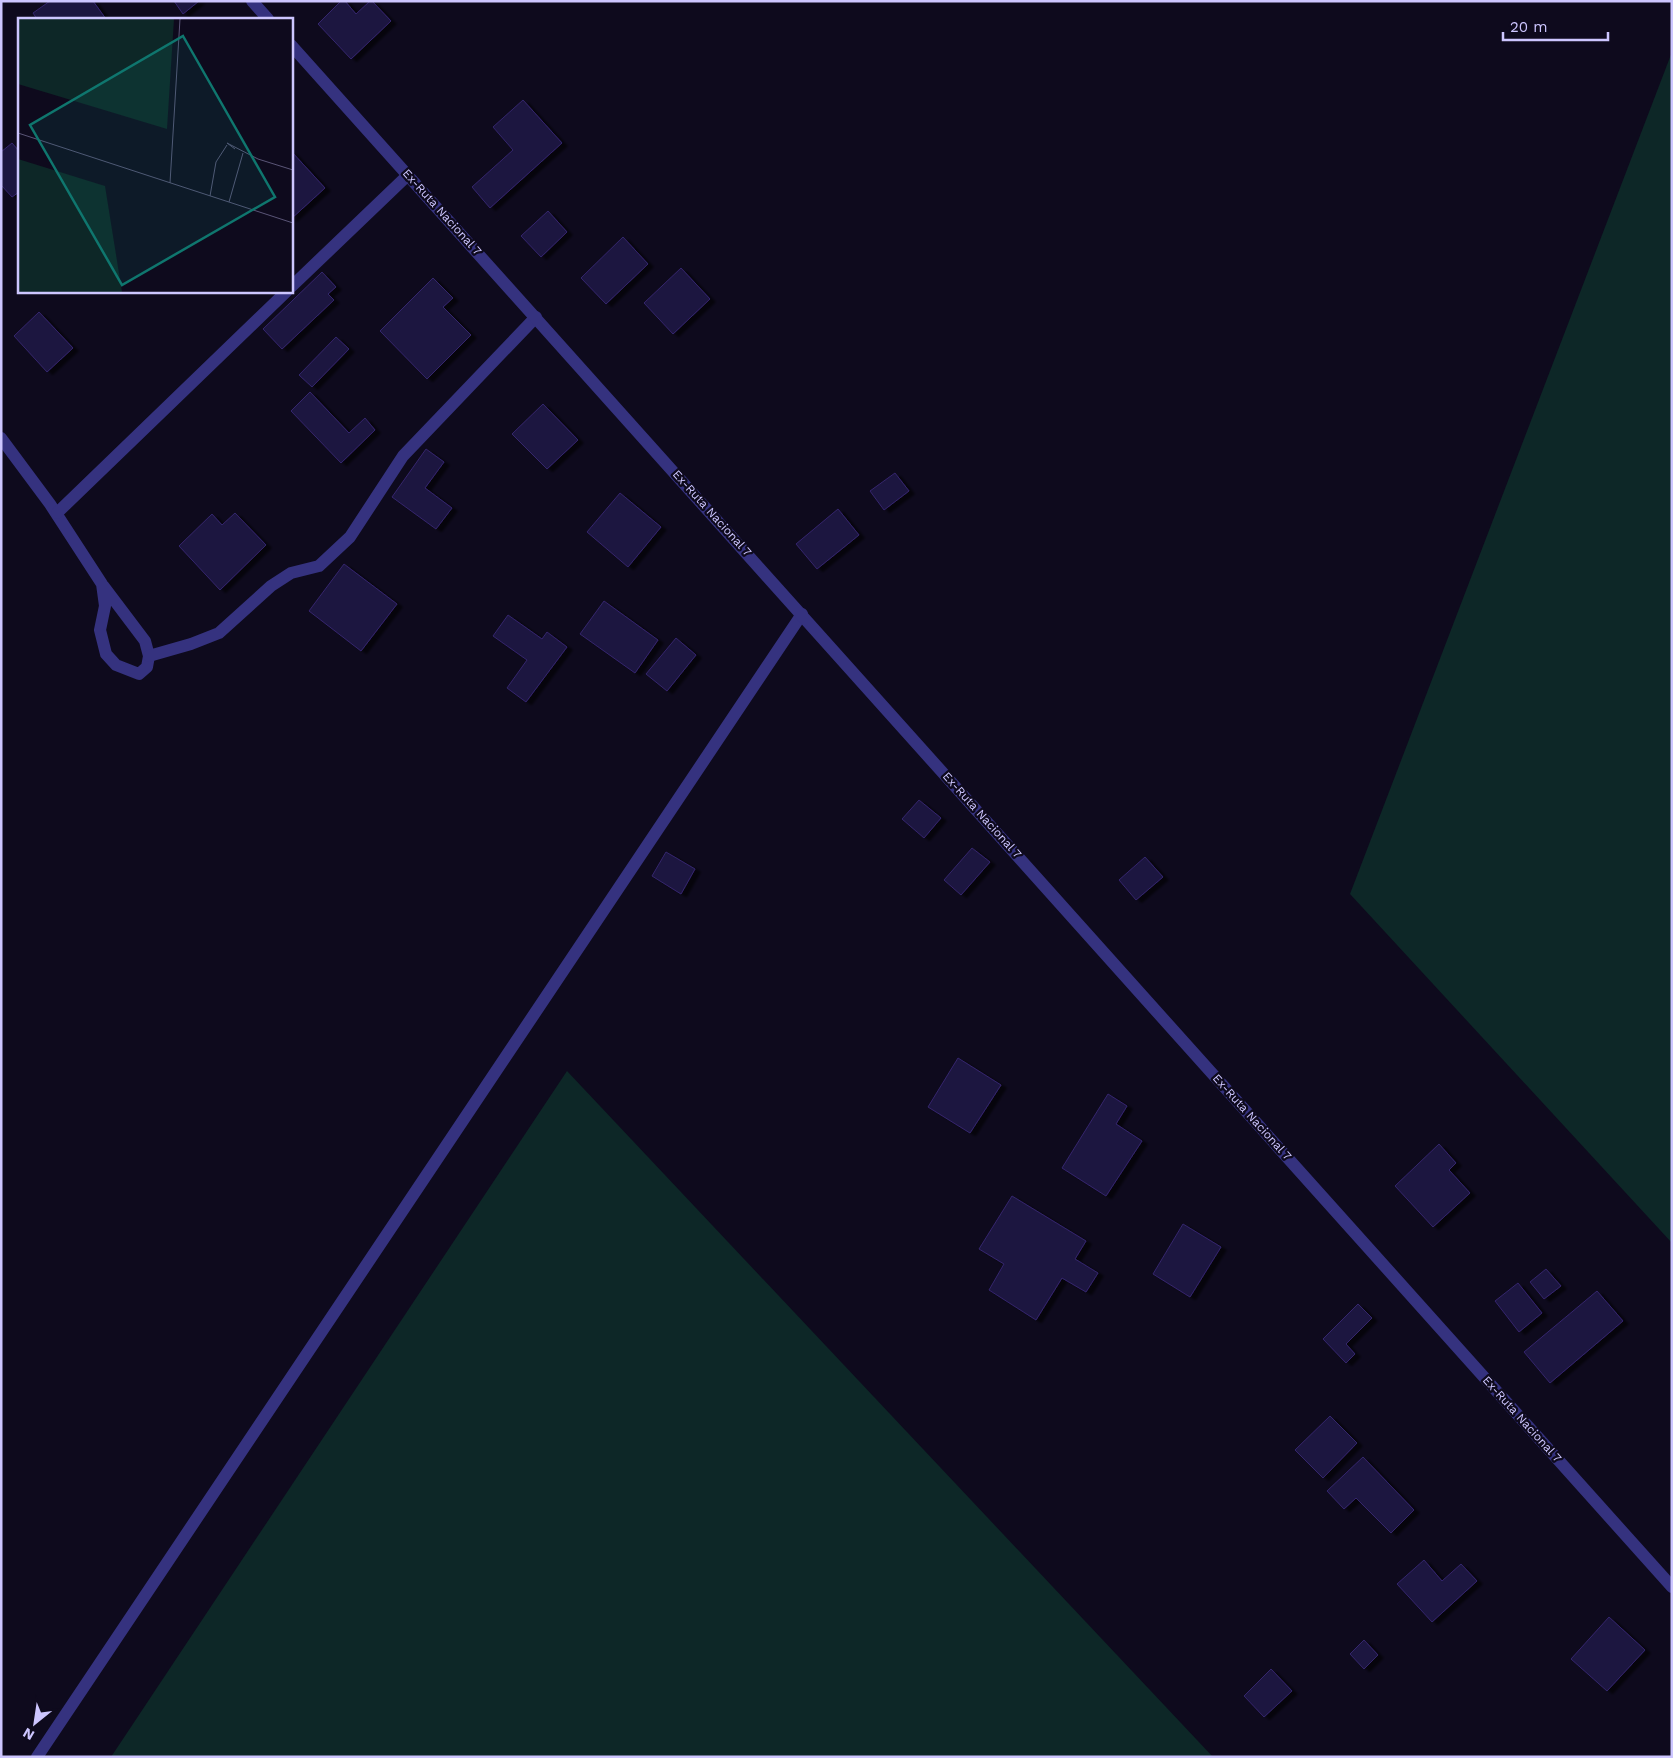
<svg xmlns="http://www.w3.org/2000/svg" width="1673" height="1758" font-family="'Work Sans',sans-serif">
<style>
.green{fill:#0d2727}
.building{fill:#1e153f;stroke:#34266d;filter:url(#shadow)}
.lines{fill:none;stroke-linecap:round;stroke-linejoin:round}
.minor{stroke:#35327f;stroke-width:12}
.tertiary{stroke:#35327f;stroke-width:12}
.labels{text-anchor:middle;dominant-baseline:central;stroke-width:4.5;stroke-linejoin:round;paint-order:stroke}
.street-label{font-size:12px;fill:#cdc6ff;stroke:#0e0a1d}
.inset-road{fill:none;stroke:#5a5577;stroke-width:1}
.view{fill:#0f766e;fill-opacity:0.15;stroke:#0f766e;stroke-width:2.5}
.inset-edge{fill:none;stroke:#cdc6ff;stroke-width:2.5}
</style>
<defs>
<filter id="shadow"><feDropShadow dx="5.5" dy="3" stdDeviation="1" flood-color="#0009"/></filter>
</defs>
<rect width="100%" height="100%" fill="#0e0a1d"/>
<!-- green -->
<g class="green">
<path d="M1672,52V1243L1350,894Z"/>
<path d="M567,1071L1213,1757H111Z"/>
</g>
<!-- building -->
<g class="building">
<path d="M50,1H93L106,19H37L33,13Z"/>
<path d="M174,1H199L183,14Z"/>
<path d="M341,1H345L356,14L370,1H372L391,21L351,59L318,24Z"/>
<path d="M523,100L562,143L490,208L472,187L513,150L493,127Z"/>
<path d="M12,143L19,151V192L12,197L1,185V152Z"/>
<path d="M291,151L325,188L291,219Z"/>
<path d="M548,211L567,232L541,257L521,236Z"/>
<path d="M623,237L648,264L606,304L581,278Z"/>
<path d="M681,268L710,299L673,334L644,303Z"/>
<path d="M322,272L336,287L328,294L334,300L282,349L263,329Z"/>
<path d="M433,278L453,298L443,307L471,335L427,379L380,331Z"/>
<path d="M39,312L73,348L47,372L14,336Z"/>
<path d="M336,337L349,349L312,387L299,375Z"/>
<path d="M310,392L349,433L365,418L375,430L341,463L291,411Z"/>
<path d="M543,404L578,440L547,469L512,434Z"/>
<path d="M426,449L444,462L425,488L452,508L436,529L392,497Z"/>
<path d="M895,473L909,491L884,510L870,491Z"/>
<path d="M620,493L661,527L628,567L587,532Z"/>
<path d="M838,509L859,535L817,569L796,544Z"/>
<path d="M235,513L266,545L220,590L179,546L212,514L222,525Z"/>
<path d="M344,564L397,604L361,651L309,611Z"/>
<path d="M604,601L658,640L635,673L580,634Z"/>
<path d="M508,615L542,639L547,632L567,647L526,702L507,688L527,660L493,636Z"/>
<path d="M676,638L696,655L667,691L646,674Z"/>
<path d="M919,800L941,818L924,838L902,819Z"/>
<path d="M972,848L990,862L961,895L944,880Z"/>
<path d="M666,852L695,869L681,894L652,876Z"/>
<path d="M1145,857L1163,877L1136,900L1119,880Z"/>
<path d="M958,1058L1001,1085L970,1133L928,1107Z"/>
<path d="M1108,1094L1127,1106L1116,1124L1142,1141L1106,1196L1062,1168Z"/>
<path d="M1439,1144L1456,1163L1449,1170L1470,1193L1433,1227L1395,1186Z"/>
<path d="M1012,1196L1086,1241L1075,1259L1098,1273L1086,1292L1062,1278L1036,1320L989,1290L1004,1264L979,1249Z"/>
<path d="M1183,1224L1221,1247L1190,1297L1153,1274Z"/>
<path d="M1546,1269L1561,1286L1544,1299L1530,1282Z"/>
<path d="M1518,1283L1542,1313L1519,1332L1495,1301Z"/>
<path d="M1597,1291L1623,1321L1550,1383L1524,1352Z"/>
<path d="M1358,1304L1372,1318L1346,1344L1355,1354L1346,1363L1323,1339Z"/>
<path d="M1330,1416L1357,1443L1323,1478L1295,1450Z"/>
<path d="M1363,1457L1414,1510L1391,1533L1356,1498L1344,1509L1327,1491Z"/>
<path d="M1424,1560L1442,1581L1461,1564L1477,1581L1432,1622L1397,1584Z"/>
<path d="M1609,1617L1645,1650L1607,1691L1571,1659Z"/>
<path d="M1364,1640L1378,1655L1364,1669L1350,1654Z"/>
<path d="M1271,1669L1292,1691L1264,1717L1244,1696Z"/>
</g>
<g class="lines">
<!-- minor -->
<g class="minor">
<path d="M291,287L408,175"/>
<path d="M1,438L50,504L102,584L145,641L149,656L147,667L139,674L116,665L106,654L100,630L105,606L102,584"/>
<path d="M57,513L287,291"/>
<path d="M149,656L191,644L219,633L271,586L291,573L319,566L350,537L403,456L536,317"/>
<path d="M37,1757L802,614"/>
</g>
<!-- tertiary -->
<g class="tertiary">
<path d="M252,1L268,19"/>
<path d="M291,45L1672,1587"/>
</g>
</g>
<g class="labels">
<!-- street labels -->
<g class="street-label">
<text transform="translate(442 212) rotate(48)">Ex-Ruta Nacional 7</text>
<text transform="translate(712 513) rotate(48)">Ex-Ruta Nacional 7</text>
<text transform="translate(982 815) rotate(48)">Ex-Ruta Nacional 7</text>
<text transform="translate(1252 1117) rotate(48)">Ex-Ruta Nacional 7</text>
<text transform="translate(1522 1419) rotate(48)">Ex-Ruta Nacional 7</text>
</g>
</g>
<!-- overview -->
<g transform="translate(18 18)">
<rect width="275" height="275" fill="#0e0a1d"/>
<path d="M0,1H156L149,111L0,66ZM0,141L87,168L104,274H0Z" fill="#0d2727"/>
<path class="inset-road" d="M0,115L275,205M217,131L209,125L240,141L275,152M152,165L162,1M192,178L198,144L209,127M211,184L225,135"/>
<path class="view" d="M165,18L257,179L104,267L12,107Z"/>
<rect width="275" height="275" class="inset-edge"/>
</g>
<!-- border -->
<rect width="1673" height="1758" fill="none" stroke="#cdc6ff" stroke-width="5"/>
<!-- north arrow -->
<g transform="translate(35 1723) rotate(210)" stroke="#0e0a1d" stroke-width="4" paint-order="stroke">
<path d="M0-4L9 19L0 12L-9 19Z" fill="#cdc6ff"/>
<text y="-8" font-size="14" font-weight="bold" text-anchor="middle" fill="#cdc6ff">N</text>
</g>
<!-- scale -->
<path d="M1503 32v8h105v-8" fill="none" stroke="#cdc6ff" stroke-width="2.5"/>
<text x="1510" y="32" font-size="15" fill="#cdc6ff" stroke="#0e0a1d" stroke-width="4" paint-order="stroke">20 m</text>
</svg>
